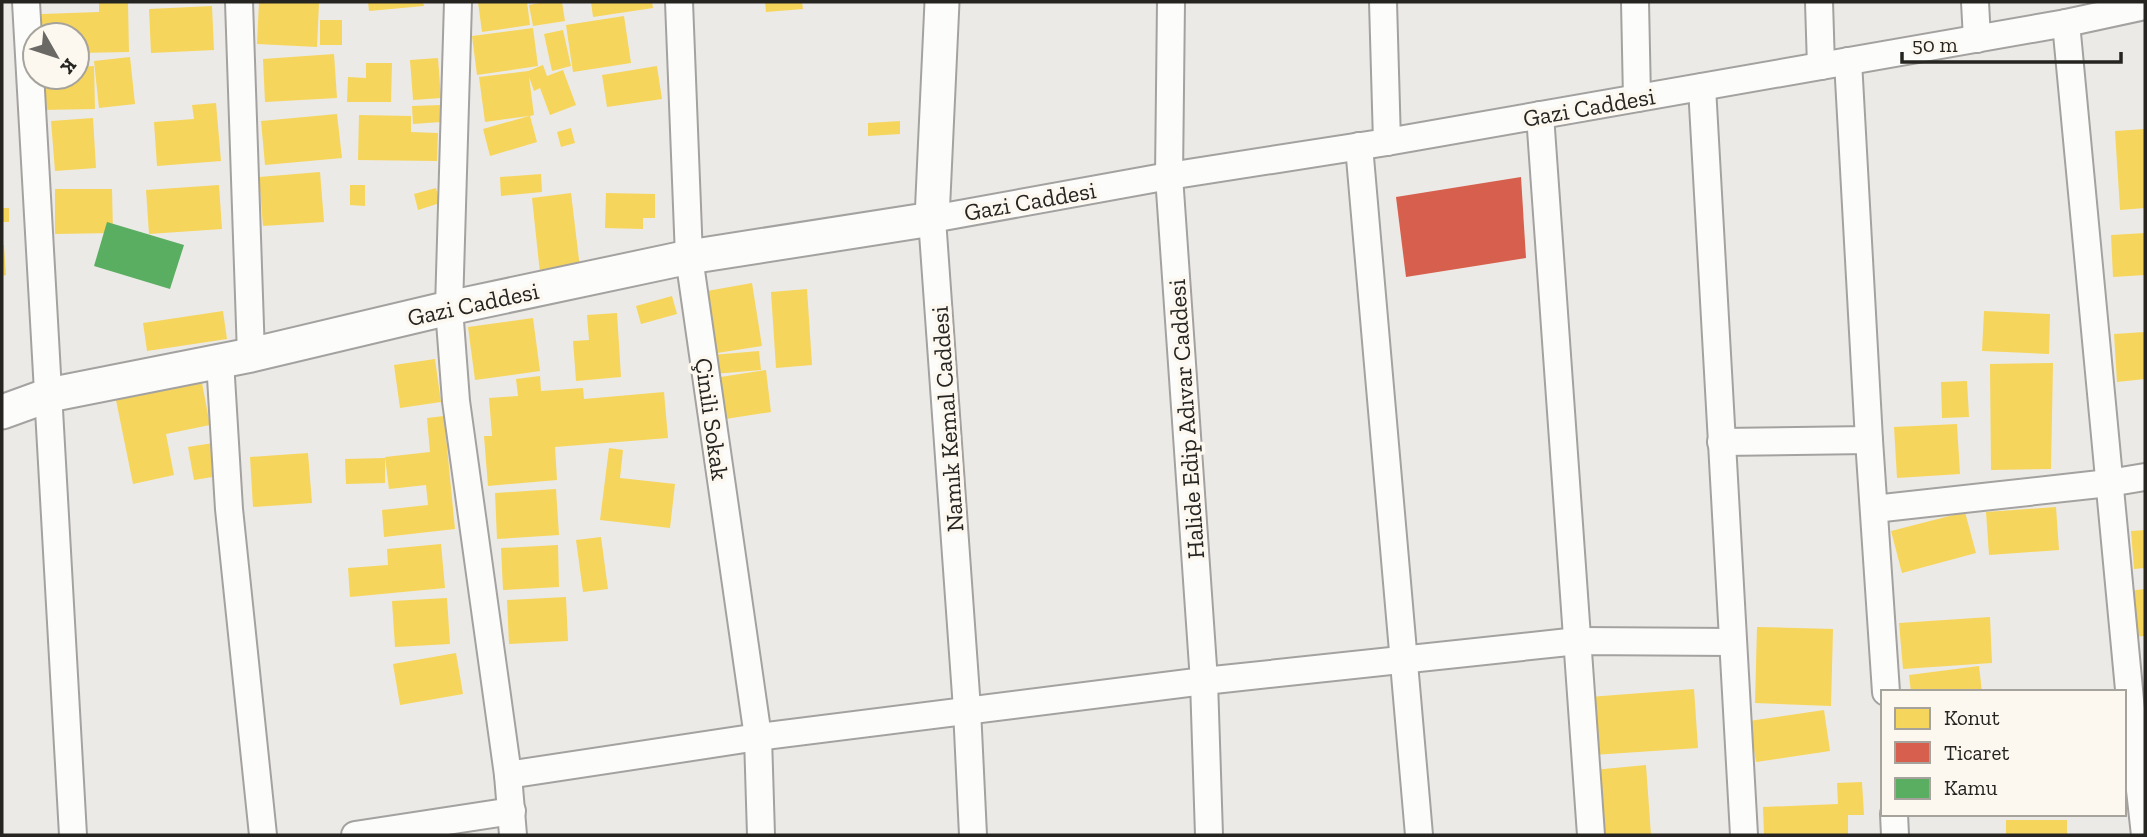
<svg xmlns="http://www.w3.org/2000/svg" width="2147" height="837" font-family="'Zilla Slab',serif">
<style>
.homes{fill:#f6d55c}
.shops{fill:#d6604d}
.public{fill:#5aae61}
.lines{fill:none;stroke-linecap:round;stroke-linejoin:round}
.minor-casing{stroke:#a4a2a0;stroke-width:30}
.tertiary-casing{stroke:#a4a2a0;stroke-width:37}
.minor{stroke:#fcfcfb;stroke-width:26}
.tertiary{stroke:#fcfcfb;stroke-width:33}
.labels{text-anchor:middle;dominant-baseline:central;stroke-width:7;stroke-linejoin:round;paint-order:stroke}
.street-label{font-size:24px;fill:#252421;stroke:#fcf8f0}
</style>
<rect width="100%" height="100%" fill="#eceae6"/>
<!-- homes -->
<g class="homes">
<path d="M99,2H128L129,52L77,53V35H42V14L99,12Z"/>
<path d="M259,2L319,3L317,47L257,44Z"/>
<path d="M368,2H423L424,6L369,11Z"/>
<path d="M478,2H527L530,25L482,32Z"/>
<path d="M545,2H562L565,21L533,26L529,5Z"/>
<path d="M591,2H652L653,8L593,17Z"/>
<path d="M765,2H802L803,9L766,12Z"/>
<path d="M212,6L214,50L151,53L149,9Z"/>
<path d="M624,16L631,63L573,72L566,25Z"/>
<rect x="320" y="20" width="22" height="25"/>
<path d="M533,28L538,66L477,75L472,36Z"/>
<path d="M563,30L571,66L552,71L544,34Z"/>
<path d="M334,54L337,98L265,102L263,59Z"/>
<path d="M130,57L135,104L99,108L94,61Z"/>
<path d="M438,58L441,98L413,100L410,60Z"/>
<path d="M366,63H392L391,102H347L348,77L366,78Z"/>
<path d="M543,65L547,76L563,70L576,105L550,115L540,88L534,91L529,77L534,115L530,116L537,142L490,156L483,129L529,116L485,122L479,77L528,71Z"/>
<path d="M94,66L95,109L41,110V77H77V67Z"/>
<path d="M657,66L662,99L607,107L602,75Z"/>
<path d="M216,103L221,161L157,166L154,122L194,119L192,105Z"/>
<path d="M441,105V122L413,124L412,106Z"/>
<path d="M337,114L342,158L265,165L261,121Z"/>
<path d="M359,115L411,116V132L438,133L437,161L358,160Z"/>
<path d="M93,118L96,168L55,171L51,121Z"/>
<path d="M900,121V134L868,136V123Z"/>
<path d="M571,128L575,143L561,147L557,132Z"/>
<path d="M2145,129V208L2120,210L2115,131Z"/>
<path d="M320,172L324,222L263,226L259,177Z"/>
<path d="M541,174L542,192L501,196L500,177Z"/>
<path d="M219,185L222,229L149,234L146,190Z"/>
<path d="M350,185H365V206L350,205Z"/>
<path d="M436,188L440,203L418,210L414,194Z"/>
<path d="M55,189H112L113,233L55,234Z"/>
<path d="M571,193L580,268L540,273L532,198Z"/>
<path d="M606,193L655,194V218H643V229L605,228Z"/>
<rect x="2" y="208" width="7" height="14"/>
<path d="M2145,233V275L2113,277L2111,235Z"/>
<path d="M2,245H4L6,275L2,276Z"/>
<path d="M752,283L762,346L717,353L707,291Z"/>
<path d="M807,289L812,365L776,368L771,292Z"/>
<path d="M672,296L677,314L641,324L636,306Z"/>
<path d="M223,311L227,339L147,351L143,323Z"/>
<path d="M1984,311L2050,314L2049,354L1982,351Z"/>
<path d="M617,313L621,377L576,381L573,341L589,340L587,315Z"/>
<path d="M533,318L540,371L475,380L468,327Z"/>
<path d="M2145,332V379L2117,382L2114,334Z"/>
<path d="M759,351L761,370L714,374L712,355Z"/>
<path d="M435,359L441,402L400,408L394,365Z"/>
<path d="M2053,363L2051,469L1991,470L1990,364Z"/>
<path d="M766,370L771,412L719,420L714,378Z"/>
<path d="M540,376L541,391L583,388L584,399L664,392L668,438L555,447L557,480L488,486L484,436H492L489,398L518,396L516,379Z"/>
<path d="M1967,381L1969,417L1942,418L1941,382Z"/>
<path d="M202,383L210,425L166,434L174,475L133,484L116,400Z"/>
<path d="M444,416L455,529L384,537L382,510L428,505L426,485L389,489L385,457L430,452L427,418Z"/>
<path d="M1957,424L1960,474L1897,478L1894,427Z"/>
<path d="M219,442L225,475L194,480L188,447Z"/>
<path d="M609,448L623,450L620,478L675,484L670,528L600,520Z"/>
<path d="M308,453L312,503L253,507L250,457Z"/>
<path d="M385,458V483L346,484L345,459Z"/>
<path d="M556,489L559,535L497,539L495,493Z"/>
<path d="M2056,507L2059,550L1989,555L1986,512Z"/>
<path d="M1965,512L1976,553L1902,573L1891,531Z"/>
<path d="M2145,530V568L2134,569L2131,531Z"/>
<path d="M601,537L608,589L583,592L576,540Z"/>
<path d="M441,544L445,588L350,597L348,568L388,565L387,549Z"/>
<path d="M558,545L559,587L503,590L501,548Z"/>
<path d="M2145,589V636L2132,637L2128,591Z"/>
<path d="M566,597L568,641L509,644L507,600Z"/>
<path d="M447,598L450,644L395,647L392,601Z"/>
<path d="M1990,617L1992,663L1903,669L1899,623Z"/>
<path d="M1757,627L1833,629L1831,706L1755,703Z"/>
<path d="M456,653L463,694L400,705L393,664Z"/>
<path d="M1979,666L1982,692H1911L1909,675Z"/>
<path d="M1694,689L1698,748L1593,755L1589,697Z"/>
<path d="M1824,710L1830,751L1756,762L1749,721Z"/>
<path d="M1646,765L1651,835H1598L1593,770Z"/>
<path d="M1862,782L1864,815H1848V835H1764L1763,807L1838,804L1837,783Z"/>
<rect x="2006" y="820" width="61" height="15"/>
</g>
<!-- shops -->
<path class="shops" d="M1521,177L1526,258L1406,277L1396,197Z"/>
<!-- public -->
<path class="public" d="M107,222L184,245L170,289L94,266Z"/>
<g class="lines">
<!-- minor casing -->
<g class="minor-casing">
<g id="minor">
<path d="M26,2L73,835"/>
<path d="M239,2L251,355"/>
<path d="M458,2L449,308L456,401L508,775L513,835"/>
<path d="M679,2L689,257L758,737L761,835"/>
<path d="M1171,2L1169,176L1204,681L1209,835"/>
<path d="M1383,2L1387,142"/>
<path d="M1635,2L1637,98"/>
<path d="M1819,2L1821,66"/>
<path d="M1975,2L1977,39"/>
<path d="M2066,23L2130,700L2145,835"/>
<path d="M1848,61L1869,440L1886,692"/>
<path d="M1702,87L1744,835"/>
<path d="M1540,115L1591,835"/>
<path d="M1359,146L1419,835"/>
<path d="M220,361L229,509L263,835"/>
<path d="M1721,442L1869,440"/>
<path d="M1874,509L2109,483L2145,477"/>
<path d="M508,775L758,737L1204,681L1578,641L1733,642"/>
<path d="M1894,814L1895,835"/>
<path d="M355,835L512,811"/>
<path d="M973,835L967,709L932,219L1169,176L1387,142L2066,23L2145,6"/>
</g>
</g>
<!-- tertiary casing -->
<g class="tertiary-casing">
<path id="tertiary" d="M2,412L49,395L251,355L449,308L689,257L932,219L942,2"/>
</g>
<!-- minor -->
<use href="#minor" class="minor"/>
<!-- tertiary -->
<use href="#tertiary" class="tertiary"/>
</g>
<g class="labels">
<!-- street labels -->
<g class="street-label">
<text transform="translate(1589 107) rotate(-10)">Gazi Caddesi</text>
<text transform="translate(1030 201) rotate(-10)">Gazi Caddesi</text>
<text transform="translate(473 304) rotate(-12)">Gazi Caddesi</text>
<text transform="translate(712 419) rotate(82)">Çinili Sokak</text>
<text transform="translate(947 419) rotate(-94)">Namık Kemal Caddesi</text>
<text transform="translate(1186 419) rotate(-94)">Halide Edip Adıvar Caddesi</text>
</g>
</g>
<!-- border -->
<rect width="2147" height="837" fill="none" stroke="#252421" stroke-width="7"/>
<!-- legend -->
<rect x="1881" y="690" width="245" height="126" fill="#fcf8f0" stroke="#a6a39d" stroke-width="2"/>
<rect x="1895" y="708" width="35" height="21" fill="#f6d55c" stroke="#a6a39d" stroke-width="2"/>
<text x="1944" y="725" font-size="21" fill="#252421">Konut</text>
<rect x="1895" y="742" width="35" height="21" fill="#d6604d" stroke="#a6a39d" stroke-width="2"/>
<text x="1944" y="760" font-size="21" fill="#252421">Ticaret</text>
<rect x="1895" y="778" width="35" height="21" fill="#5aae61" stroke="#a6a39d" stroke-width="2"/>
<text x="1944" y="795" font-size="21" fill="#252421">Kamu</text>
<!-- north arrow -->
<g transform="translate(56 56) rotate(129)"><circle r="33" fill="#fcf8f0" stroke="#a6a39d" stroke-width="2"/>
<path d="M0-5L12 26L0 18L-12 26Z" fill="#6b6966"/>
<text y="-10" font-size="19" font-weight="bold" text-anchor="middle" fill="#252421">K</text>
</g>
<!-- scale -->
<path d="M1902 52v10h219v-10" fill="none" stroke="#252421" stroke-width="3.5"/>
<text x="1912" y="52" font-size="21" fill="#252421" stroke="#fcf8f0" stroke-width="5" paint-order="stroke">50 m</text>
</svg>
